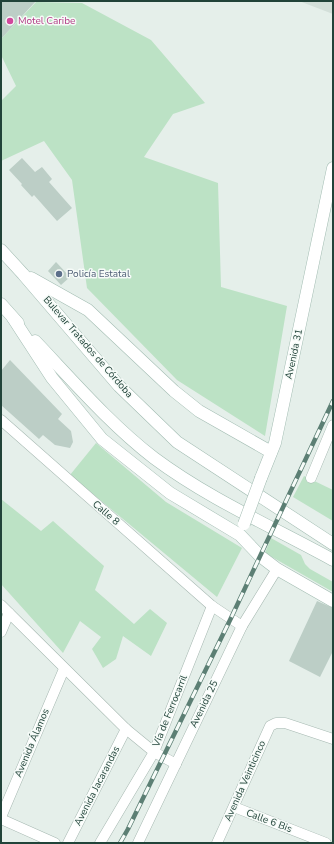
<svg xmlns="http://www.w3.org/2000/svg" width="334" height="844" font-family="'Nunito Sans',sans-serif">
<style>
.built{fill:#d3dfd9}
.green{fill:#bce2c5}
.building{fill:#bccec6}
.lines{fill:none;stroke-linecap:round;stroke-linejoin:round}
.street-casing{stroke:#a6b8b1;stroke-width:11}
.secondary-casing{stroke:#a2bcb2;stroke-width:13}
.street{stroke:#fff;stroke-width:10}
.secondary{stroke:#fff;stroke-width:12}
.rail-casing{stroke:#5c7f74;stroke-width:4.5}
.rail{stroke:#f6fbf8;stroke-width:3;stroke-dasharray:9;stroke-linecap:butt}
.secondary-bridge-casing{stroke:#a2bcb2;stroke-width:13;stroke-linecap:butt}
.secondary-bridge{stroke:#fff;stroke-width:12}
.hotel-dot{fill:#d1479c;stroke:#f6fbf8;stroke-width:1.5}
.service-dot{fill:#5c6f8a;stroke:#f6fbf8;stroke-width:1.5}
.labels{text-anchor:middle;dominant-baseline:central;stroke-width:3;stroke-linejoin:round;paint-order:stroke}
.hotel-label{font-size:10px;fill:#b23c85;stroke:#f6fbf8;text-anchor:start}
.service-label{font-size:10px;fill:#4e5e75;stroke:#f6fbf8;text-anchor:start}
.street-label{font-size:10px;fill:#214339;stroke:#f6fbf8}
</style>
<rect width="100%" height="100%" fill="#e5efea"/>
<!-- built -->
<path class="built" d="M299,1H333V14Z"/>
<!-- green -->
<g class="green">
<path d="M36,2L82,3L151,40L205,103L173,114L144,157L218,183L221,287L287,306L265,436L177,380L87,288L72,180L44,141L1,161V101L16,86L1,55V39Z"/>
<path d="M96,443L166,502L242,548L217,597L70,475Z"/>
<path d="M304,476L333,490V521L293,497Z"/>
<path d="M1,499L41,531L53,521L104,566L95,590L134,624L150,609L167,623L151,656L123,636L116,659L103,668L92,649L101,637L80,621L63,653L1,584Z"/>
<path d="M271,538L301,555L305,564L310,569L333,582V592L265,553Z"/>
</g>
<!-- building -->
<g class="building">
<path d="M1,1H36L1,39Z"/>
<path d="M22,158L35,172L42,167L52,179L49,182L72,208L57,221L34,195L32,197L21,185L22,184L9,170Z"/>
<path d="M56,262L70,277L61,285L48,271Z"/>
<path d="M10,360L62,414L58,419L71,431L73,442L70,448L55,445L43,435L39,439L1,405V371Z"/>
<path d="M317,601L333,608V651L320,677L289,661Z"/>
</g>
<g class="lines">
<!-- street casing -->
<g class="street-casing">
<g id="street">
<path d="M1,420L212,606L242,626"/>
<path d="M311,478L333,425"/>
<path d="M1,605L126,729L154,752L176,764"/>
<path d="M1,632L9,613"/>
<path d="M234,807L326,843"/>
<path d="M1,817L64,669"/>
<path d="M1,819L55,843"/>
<path d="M68,843L126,729"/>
<path d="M100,843L154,752L212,606"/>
<path d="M138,843L242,626L277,569"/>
<path d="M217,843L270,726L276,723H285L333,739"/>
</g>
</g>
<!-- secondary casing -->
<g class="secondary-casing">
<g id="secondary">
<path d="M1,250L23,274L119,386L177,442L333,544"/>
<path d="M31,278L88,310L174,391L199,411L271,452"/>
<path d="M1,304L18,323"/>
<path d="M13,318L52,378L102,439L170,493L240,535L260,556L277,569L333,601"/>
<path d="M35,341C73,381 110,424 154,458C209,499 273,527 333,560"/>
<path d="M261,478L275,443L333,168"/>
</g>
</g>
<!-- street -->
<use href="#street" class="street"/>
<!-- secondary -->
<use href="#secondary" class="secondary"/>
<!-- rail casing -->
<g class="rail-casing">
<path id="rail" d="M120,843L128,829L231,618L333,401"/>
</g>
<!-- rail -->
<use href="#rail" class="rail"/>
<!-- secondary-bridge casing -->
<g class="secondary-bridge-casing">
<path id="secondary-bridge" d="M244,524L261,478"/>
</g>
<!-- secondary-bridge -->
<use href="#secondary-bridge" class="secondary-bridge"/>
</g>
<!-- markers -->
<circle class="hotel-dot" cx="10" cy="21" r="4"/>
<circle class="service-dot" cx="59" cy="274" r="4"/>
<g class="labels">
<!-- hotel labels -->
<g class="hotel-label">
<text x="18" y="21">Motel Caribe</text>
</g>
<!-- service labels -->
<g class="service-label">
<text x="67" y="274">Policía Estatal</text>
</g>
<!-- street labels -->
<g class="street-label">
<text transform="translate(88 347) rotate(49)">Bulevar Tratados de Córdoba</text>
<text transform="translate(294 354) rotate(-78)">Avenida 31</text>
<text transform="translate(106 513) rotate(41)">Calle 8</text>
<text transform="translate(204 704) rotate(-64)">Avenida 25</text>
<text transform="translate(170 711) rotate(-68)">Vía de Ferrocarril</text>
<text transform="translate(32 743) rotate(-67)">Avenida Álamos</text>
<text transform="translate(245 781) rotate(-66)">Avenida Veinticinco</text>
<text transform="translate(97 786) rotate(-63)">Avenida Jacarandas</text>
<text transform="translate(269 821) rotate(21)">Calle 6 Bis</text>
</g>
</g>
<!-- border -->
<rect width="334" height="844" fill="none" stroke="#214339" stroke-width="4"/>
</svg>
